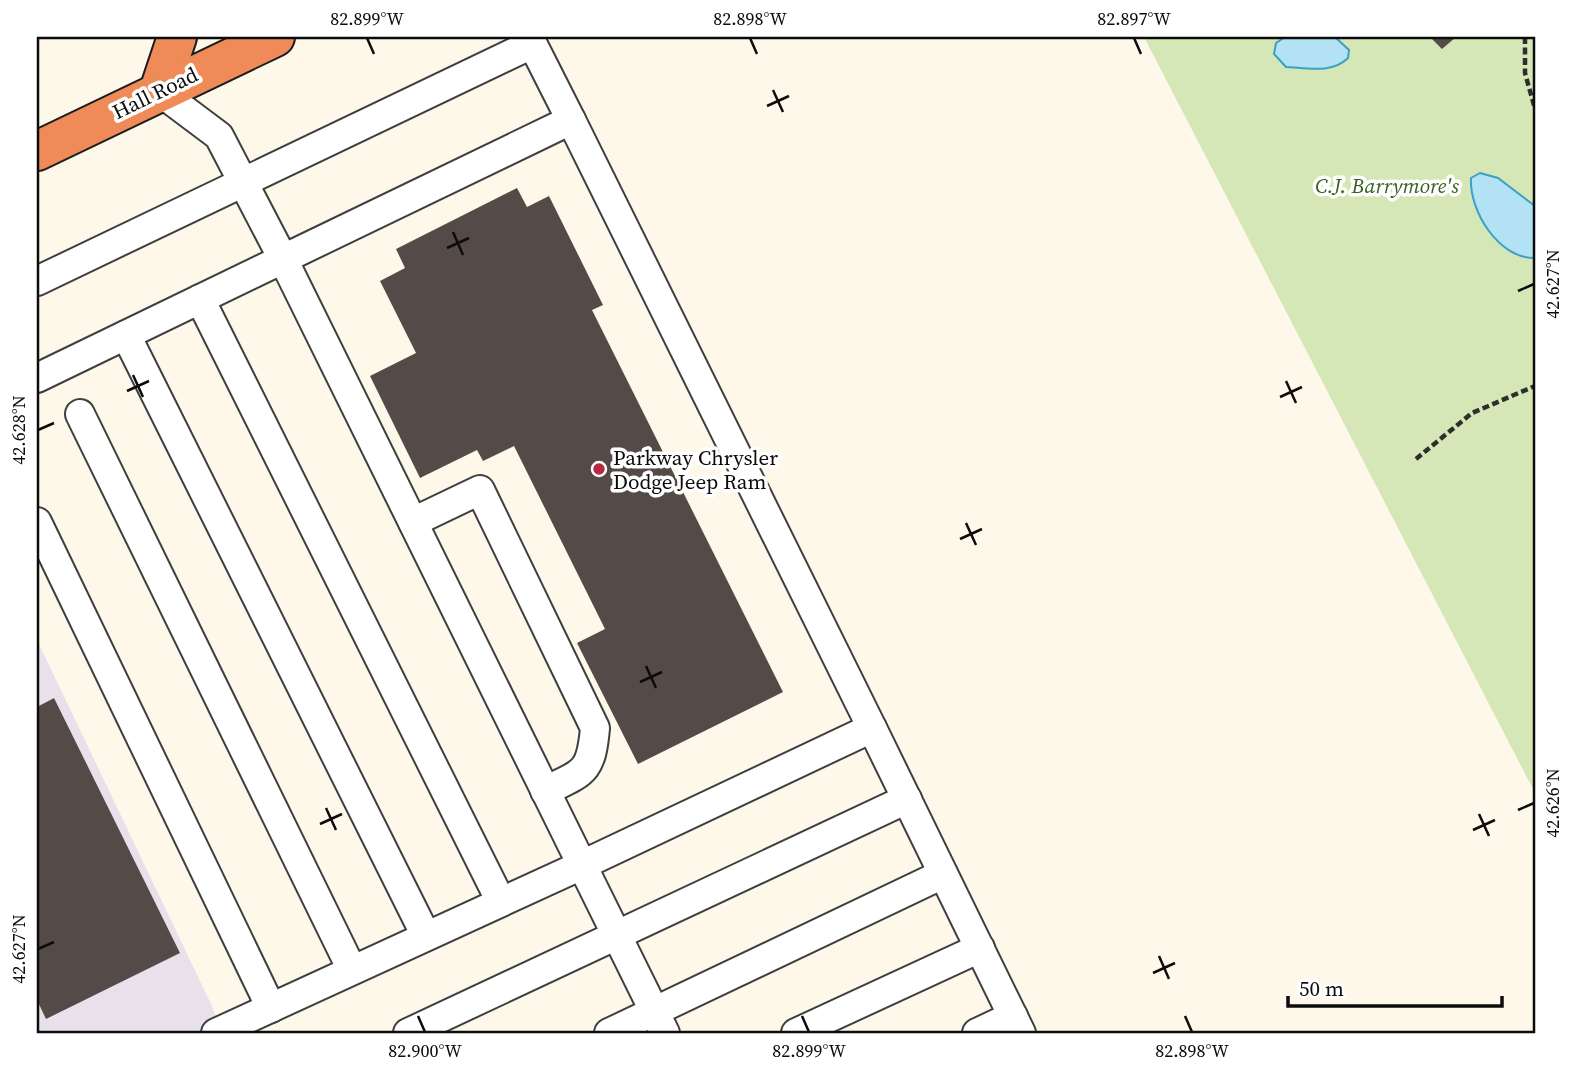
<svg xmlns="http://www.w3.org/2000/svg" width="1572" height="1070" font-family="'Source Serif 4',serif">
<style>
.industrial{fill:#e8e0ea}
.green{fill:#d5e7b6}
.water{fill:#b2e2f3;stroke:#3ca0c7;stroke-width:2}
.building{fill:#544b48}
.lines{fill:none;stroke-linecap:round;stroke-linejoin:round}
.minor-casing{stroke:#3f3f3f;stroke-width:32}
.highway-casing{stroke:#1d1d1d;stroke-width:42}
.path{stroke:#2e2e2e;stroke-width:4.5;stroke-dasharray:7 3.5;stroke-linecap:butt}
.minor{stroke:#fff;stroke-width:28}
.highway{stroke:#ef8b58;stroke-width:38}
.ticks{fill:none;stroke:#0c0c0c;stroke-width:2.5}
.poi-dot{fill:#b52a41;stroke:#fff;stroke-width:2.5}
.labels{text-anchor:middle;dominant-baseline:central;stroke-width:7;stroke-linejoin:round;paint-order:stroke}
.street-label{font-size:21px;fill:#0c0c0c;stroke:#fff}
.park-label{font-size:21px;font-style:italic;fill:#34601f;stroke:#fff}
.poi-label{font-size:21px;fill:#0c0c0c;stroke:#fff;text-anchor:start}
.neatline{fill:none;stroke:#0c0c0c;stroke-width:2.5}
.ticks-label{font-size:18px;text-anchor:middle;fill:#0c0c0c}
</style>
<rect width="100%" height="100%" fill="#fef8eb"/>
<!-- industrial -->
<path class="industrial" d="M37,640L211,1004L222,1033H37Z"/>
<!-- green -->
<path class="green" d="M1144,37H1535V793Z"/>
<!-- water -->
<g class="water">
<path d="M1285,37H1335L1349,50L1348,58C1332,74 1307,68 1286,67L1274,54L1276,43Z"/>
<path d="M1480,173L1498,178L1535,206V258C1499,259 1469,211 1471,178Z"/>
</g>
<!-- building -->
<g class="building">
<path d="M1430,37H1456L1442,49Z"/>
<path d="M517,188L527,207L549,196L603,305L592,310L783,692L638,764L577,643L605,629L514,446L483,461L477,450L420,478L370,376L416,353L380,281L405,268L396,249Z"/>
<path d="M54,698L180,953L46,1019L37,1000V707Z"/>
</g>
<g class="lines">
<!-- minor casing -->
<g class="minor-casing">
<g id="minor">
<path d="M159,91L219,136L283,259L571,120L529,37"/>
<path d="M571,120L872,728L582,865L665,1033"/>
<path d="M37,281L532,44"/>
<path d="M200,299L501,902"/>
<path d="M126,335L426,936"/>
<path d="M37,378L283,259L582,865L216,1033"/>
<path d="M80,414L352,970"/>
<path d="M37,522L271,1008"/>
<path d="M413,522L480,490L595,728C591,773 584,772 545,791"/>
<path d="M872,728L1021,1033"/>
<path d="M408,1033L907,799"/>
<path d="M609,1033L943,874"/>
<path d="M796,1033L980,948"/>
<path d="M977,1033L1013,1016"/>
</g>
</g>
<!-- highway casing -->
<g class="highway-casing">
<g id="highway">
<path d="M159,91L177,37"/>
<path d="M37,151L275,37"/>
</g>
</g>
<!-- path -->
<g class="path">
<path d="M1525,37V73L1535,109"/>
<path d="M1416,459L1472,413L1535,386"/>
</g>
<!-- minor -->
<use href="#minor" class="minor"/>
<!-- highway -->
<use href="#highway" class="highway"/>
</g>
<!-- ticks -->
<path class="ticks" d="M367,38L374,54M750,38L757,54M1134,38L1141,54M773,90L783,112M767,106L789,96M453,232L463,255M447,248L469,238M1518,291L1534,284M133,375L143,397M1286,381L1296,403M127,391L149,381M1280,397L1302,387M38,430L54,423M966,523L976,545M960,539L982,529M646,666L656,688M640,682L662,672M326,808L336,830M1518,810L1534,803M1479,814L1489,836M320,824L342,814M1473,830L1495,820M38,949L54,942M1159,956L1169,979M1153,973L1175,963M418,1016L425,1032M802,1016L809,1032M1185,1016L1192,1032"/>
<!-- markers -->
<circle class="poi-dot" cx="599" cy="469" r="7"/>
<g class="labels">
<!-- street labels -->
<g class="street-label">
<text transform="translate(155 93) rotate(-26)">Hall Road</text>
</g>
<!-- park labels -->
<g class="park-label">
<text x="1387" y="185">C.J. Barrymore's</text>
</g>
<!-- poi labels -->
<g class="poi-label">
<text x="613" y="457">Parkway Chrysler<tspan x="613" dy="24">Dodge Jeep Ram</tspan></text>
</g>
</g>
<!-- border -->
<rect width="1572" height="1070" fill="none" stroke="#ffffff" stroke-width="77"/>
<!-- scale -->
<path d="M1288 996v10h214v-10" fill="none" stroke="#0c0c0c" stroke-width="3.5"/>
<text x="1299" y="996" font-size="21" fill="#0c0c0c" stroke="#ffffff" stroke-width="5" paint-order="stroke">50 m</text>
<rect x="38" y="38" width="1496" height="994" class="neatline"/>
<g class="ticks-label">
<text x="367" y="25">82.899°W</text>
<text x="750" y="25">82.898°W</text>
<text x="1134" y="25">82.897°W</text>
<text transform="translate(1553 284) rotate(-90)" y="6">42.627°N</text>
<text transform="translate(19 430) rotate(-90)" y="6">42.628°N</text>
<text transform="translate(1553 803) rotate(-90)" y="6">42.626°N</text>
<text transform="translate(19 949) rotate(-90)" y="6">42.627°N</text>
<text x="425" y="1057">82.900°W</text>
<text x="809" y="1057">82.899°W</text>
<text x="1192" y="1057">82.898°W</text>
</g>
</svg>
